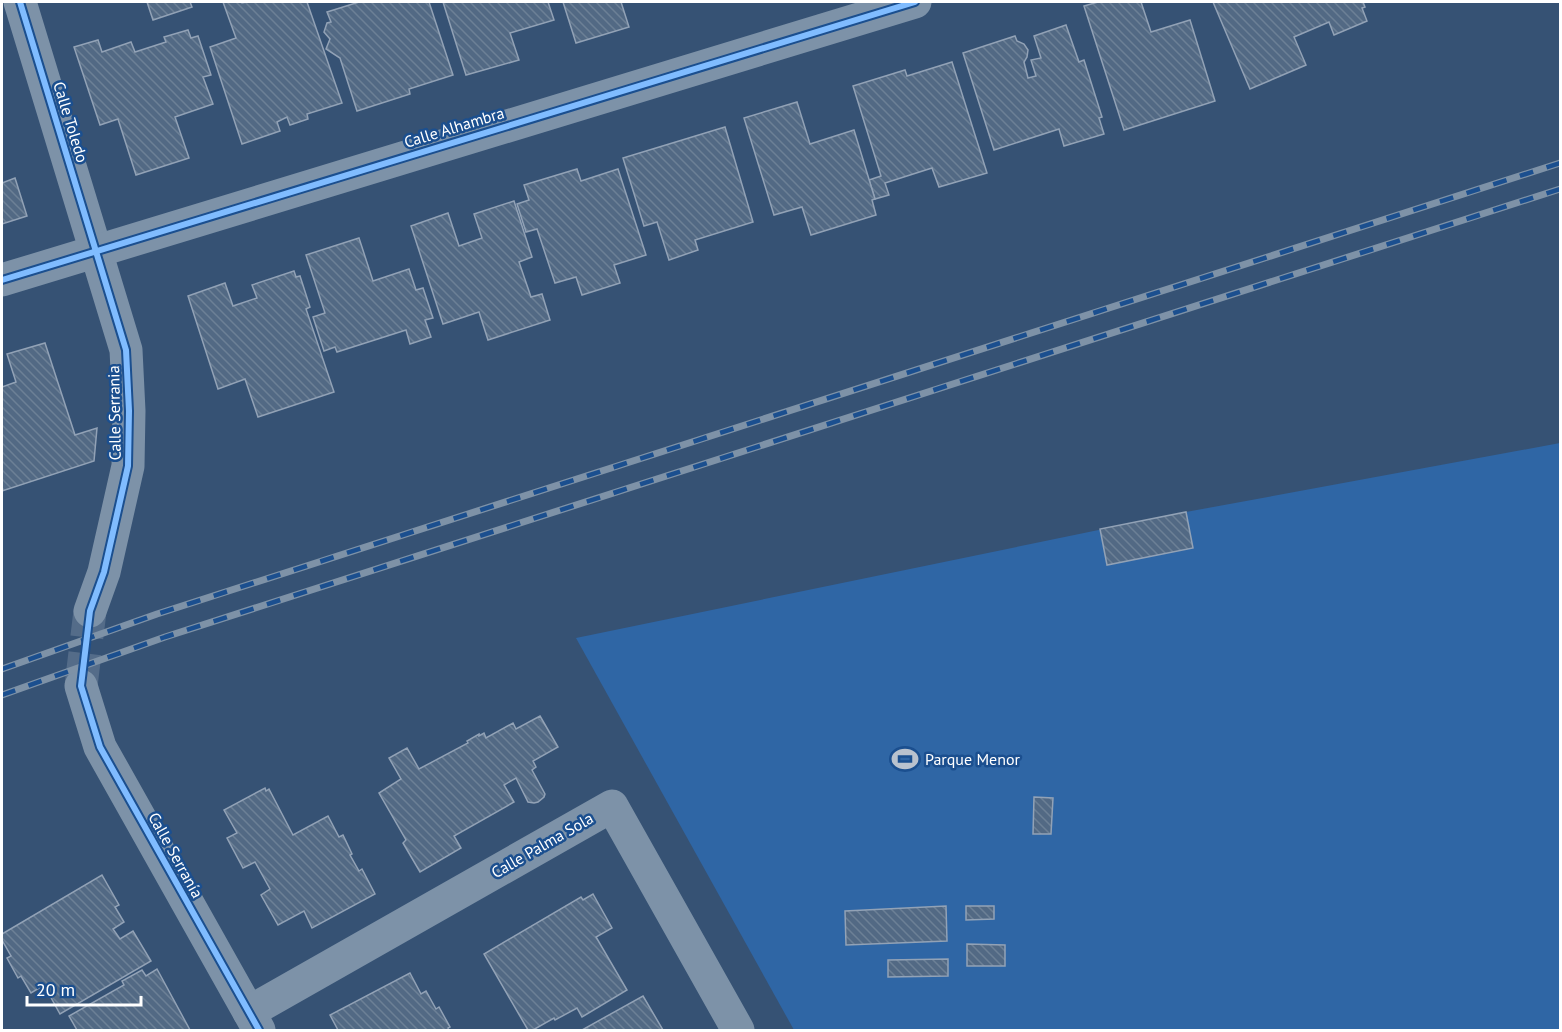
<svg xmlns="http://www.w3.org/2000/svg" width="1562" height="1032" font-family="'PT Sans',sans-serif">
<style>
.green{fill:#2f66a5}
.building{fill:url(#building-back-hatch);stroke:#92a2b6;stroke-width:1.5}
.lines{fill:none;stroke-linecap:round;stroke-linejoin:round}
.minor-tunnel{stroke:#546c89;stroke-width:33;stroke-dasharray:33 16;stroke-linecap:butt}
.minor{stroke:#7d92a8;stroke-width:33}
.rail-casing{stroke:#7e92a7;stroke-width:7}
.rail{stroke:#1b4f8f;stroke-width:4.5;stroke-dasharray:14;stroke-linecap:butt}
.cycleway-casing{stroke:#1b4f8f;stroke-width:10}
.cycleway{stroke:#80bcff;stroke-width:6}
.labels{text-anchor:middle;dominant-baseline:central;stroke-width:5;stroke-linejoin:round;paint-order:stroke}
.street-label{font-size:16px;fill:#fff;stroke:#1b4f8f}
.poi-label{font-size:16px;fill:#fff;stroke:#1b4f8f;text-anchor:start}
</style>
<defs>
<pattern id="building-back-hatch" width="6" height="6" patternUnits="userSpaceOnUse" patternTransform="scale(1.5)"><rect width="6" height="6" fill="#526984"/><path d="M-1 5l2 2M0 0l6 6M5-1l2 2" fill="none" stroke="#6c8096"/></pattern>
</defs>
<rect width="100%" height="100%" fill="#365274"/>
<!-- green -->
<path class="green" d="M1560,443V1030H794L576,638L1186,512Z"/>
<!-- building -->
<g class="building">
<path d="M147,2H190L192,7L153,20Z"/>
<path d="M223,2H241L242,3L247,2H307L342,103L307,114L308,119L290,125L287,117L277,122L280,131L242,144L210,47L236,38Z"/>
<path d="M359,2H429L453,75L409,89L410,94L357,111L340,58L326,49L330,39L324,32L327,23L331,22L327,12Z"/>
<path d="M443,2H548L554,20L510,33L519,60L466,75Z"/>
<path d="M563,2H621L629,27L576,43Z"/>
<path d="M1098,2H1141L1151,32L1190,20L1215,101L1124,130L1084,6Z"/>
<path d="M1213,2H1363L1365,7L1362,8L1367,21L1334,35L1329,22L1294,37L1306,65L1250,89Z"/>
<path d="M1066,25L1079,62L1084,60L1102,117L1099,118L1104,134L1064,146L1059,129L994,150L963,53L1015,36L1017,41L1024,44L1028,50L1027,57L1024,62L1028,78L1036,76L1031,60L1041,58L1034,36Z"/>
<path d="M188,30L191,38L198,36L211,75L203,77L213,104L175,117L189,158L136,175L118,119L100,125L74,47L98,40L102,52L131,42L135,52L166,42L164,37Z"/>
<path d="M952,62L987,173L939,187L932,168L885,183L889,195L875,199L869,180L881,176L853,86L905,70L907,76Z"/>
<path d="M797,102L810,144L854,130L875,199L872,200L876,215L811,235L802,207L774,215L744,118Z"/>
<path d="M725,127L753,222L695,240L698,250L669,260L657,222L644,226L623,158Z"/>
<path d="M577,169L581,181L618,169L646,255L614,265L620,283L582,295L576,277L555,283L537,229L526,232L517,204L529,200L524,185Z"/>
<path d="M15,178L27,216L2,224V183Z"/>
<path d="M514,201L532,257L519,262L531,297L542,294L550,320L488,340L479,312L443,324L411,226L448,213L459,246L482,238L474,214Z"/>
<path d="M359,238L373,281L409,269L416,290L423,288L433,318L425,320L431,337L410,344L406,330L337,352L335,347L324,351L313,317L325,313L306,255Z"/>
<path d="M294,271L296,277L300,276L310,307L306,309L334,392L258,417L245,379L218,389L188,296L225,283L233,306L257,298L252,285Z"/>
<path d="M45,343L75,435L97,428L94,461L2,491V387L16,382L7,354Z"/>
<path d="M1186,512L1193,548L1107,565L1100,529Z"/>
<path d="M540,716L558,747L533,761L536,767L532,770L545,794L544,797L538,802L534,803L528,802L516,778L504,785L514,802L454,836L461,848L420,872L403,843L406,840L379,793L401,779L389,758L407,748L419,769L468,743L467,741L479,734V736L484,733L486,738L513,723L516,729Z"/>
<path d="M265,788L266,791L269,789L293,835L328,816L339,837L343,835L352,854L350,855L359,871L362,869L375,894L312,928L304,911L278,925L261,895L270,889L255,862L243,868L227,838L237,833L224,810Z"/>
<path d="M1034,797L1053,798L1051,834H1033Z"/>
<path d="M102,875L119,905L115,907L124,922L113,929L120,939L133,931L151,961L60,1014L44,985L31,993L21,976L18,978L7,958L11,956L2,940V934Z"/>
<path d="M593,894L612,928L596,937L627,990L582,1017L577,1008L555,1020L554,1018L533,1030H528L484,954L581,897L583,900Z"/>
<path d="M946,906L947,941L846,945L845,911Z"/>
<path d="M966,906H994V919L966,920Z"/>
<path d="M967,944L1005,945V966H967Z"/>
<path d="M948,959V976L888,977V960Z"/>
<path d="M157,969L190,1030H77L69,1016L124,985L122,981L142,970L146,976Z"/>
<path d="M410,973L421,994L426,991L436,1009L439,1007L450,1027L448,1028L449,1030H338L330,1015Z"/>
<path d="M643,996L663,1030H582Z"/>
</g>
<g class="lines">
<!-- minor-tunnel -->
<path class="minor-tunnel" d="M81,686L90,611"/>
<!-- minor -->
<g class="minor">
<path d="M20,2L126,350L129,411L128,466L104,572L90,611"/>
<path d="M2,280L915,2"/>
<path d="M81,686L100,747L259,1030"/>
<path d="M249,1012L612,806L738,1030"/>
</g>
<!-- rail casing -->
<g class="rail-casing">
<g id="rail">
<path d="M2,669L157,614L1560,163"/>
<path d="M2,695L165,637L1560,189"/>
</g>
</g>
<!-- rail -->
<use href="#rail" class="rail"/>
<!-- cycleway casing -->
<g class="cycleway-casing">
<g id="cycleway">
<path d="M20,2L126,350L129,411L128,466L104,572L90,611L81,686L100,747L259,1030"/>
<path d="M2,280L915,2"/>
</g>
</g>
<!-- cycleway -->
<use href="#cycleway" class="cycleway"/>
</g>
<!-- icons -->
<defs>
<g id="stadium-bare" transform="scale(2.07)"><path d="M0-5a6.5 5 0 1 0 0 10a6.5 5 0 1 0 0-10ZM-3.5-1.8h7v3.6h-7Z" fill="#b9c2ce" stroke="#1b4f8f" stroke-width="2.5" paint-order="stroke"/></g>
</defs>
<g fill-rule="evenodd">
<use href="#stadium-bare" x="905" y="759"/>
</g>
<g class="labels">
<!-- street labels -->
<g class="street-label">
<text transform="translate(71 122) rotate(73)">Calle Toledo</text>
<text transform="translate(454 127) rotate(-17)">Calle Alhambra</text>
<text transform="translate(114 413) rotate(-91)">Calle Serrania</text>
<text transform="translate(542 845) rotate(-30)">Calle Palma Sola</text>
<text transform="translate(176 855) rotate(61)">Calle Serranía</text>
</g>
<!-- poi labels -->
<g class="poi-label">
<text x="925" y="759">Parque Menor</text>
</g>
</g>
<!-- border -->
<rect width="1562" height="1032" fill="none" stroke="#ffffff" stroke-width="6"/>
<!-- scale -->
<path d="M27 996v9h114v-9" fill="none" stroke="#ffffff" stroke-width="3"/>
<text x="36" y="996" font-size="18" fill="#ffffff" stroke="#1b4f8f" stroke-width="4.5" paint-order="stroke">20 m</text>
</svg>
